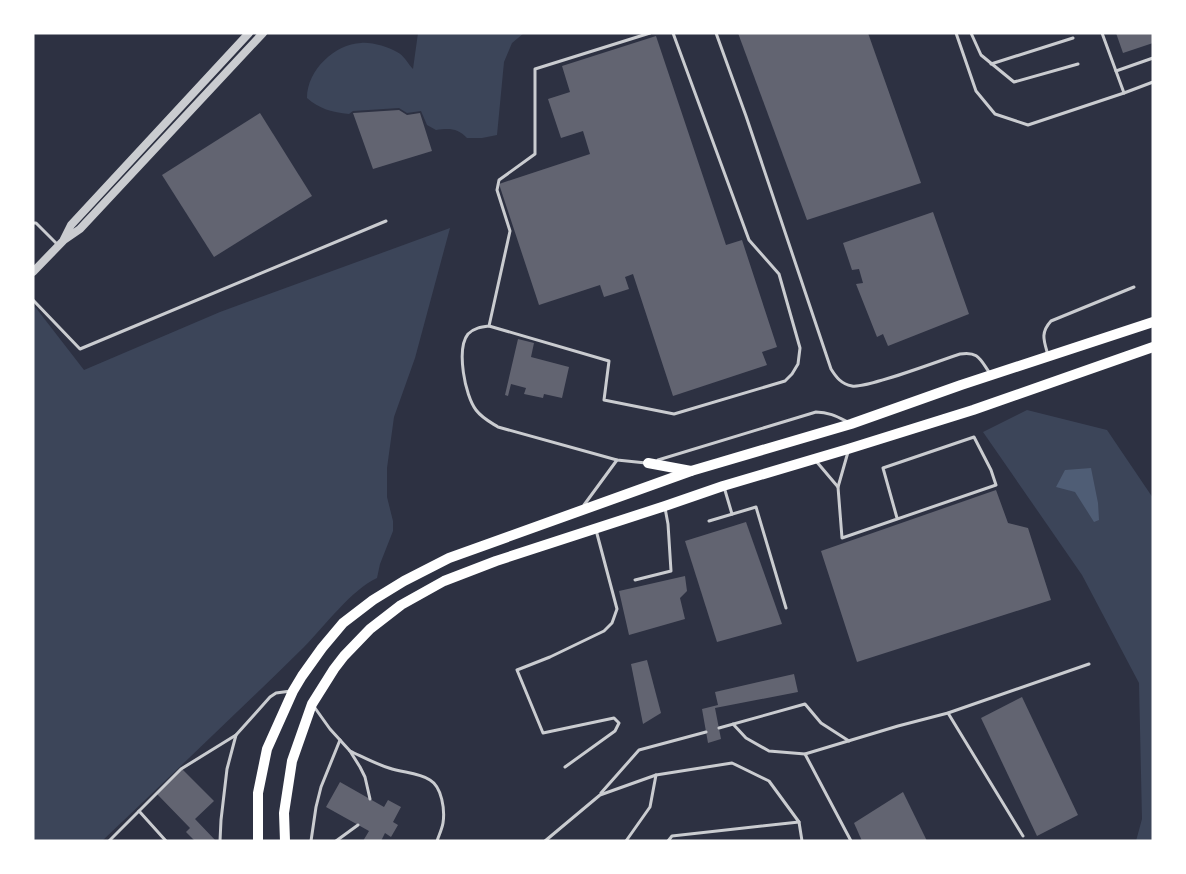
<svg xmlns="http://www.w3.org/2000/svg" width="1186" height="874" font-family="'Roboto Condensed',sans-serif">
<style>
.green{fill:#3c4559}
.water{fill:#4f5d75}
.building{fill:#626471}
.lines{fill:none;stroke-linecap:round;stroke-linejoin:round}
.service{stroke:#caccd0;stroke-width:3}
.tertiary{stroke:#caccd0;stroke-width:8}
.trunk{stroke:#fff;stroke-width:10}
</style>
<rect width="100%" height="100%" fill="#2d3142"/>
<!-- green -->
<g class="green">
<path d="M418,33H524L512,43L504,62L497,135L482,138H467C458,128 449,128 436,130L427,125L421,111L407,113L399,108L353,111L349,114C332,112 319,109 307,98C307,70 335,44 361,43C372,42 388,47 397,52C404,55 408,64 413,69Z"/>
<path d="M450,228L415,358L394,417L387,468V497L393,521V531L380,564L377,578C351,590 325,626 304,647C238,712 170,776 102,841H33V306L36,308L84,370L220,312Z"/>
<path d="M1027,410L1107,430L1153,498V841H1136L1142,819L1139,683L1082,575L983,432Z"/>
</g>
<!-- water -->
<path class="water" d="M1091,468L1098,503L1099,520L1094,522L1075,492L1056,487L1065,470Z"/>
<!-- building -->
<g class="building">
<path d="M738,33H868L921,183L807,220Z"/>
<path d="M1116,33H1153V43L1123,53Z"/>
<path d="M656,36L726,245L742,240L777,347L762,352L767,365L673,396L633,274L625,277L629,289L604,297L600,285L539,305L499,184L590,154L583,131L561,138L548,99L570,92L562,66Z"/>
<path d="M399,110L407,115L420,113L432,151L373,169L353,113Z"/>
<path d="M260,113L312,196L214,257L162,175Z"/>
<path d="M933,212L969,314L888,346L883,334L877,337L856,284L863,283L859,269L852,270L843,243Z"/>
<path d="M518,339L534,343L531,357L569,367L562,398L544,394L543,398L524,394L526,388L511,384L508,396L505,395Z"/>
<path d="M996,490L1008,523L1028,528L1051,600L857,662L821,551Z"/>
<path d="M746,522L782,624L717,642L685,541Z"/>
<path d="M685,576L687,591L680,598L685,619L629,635L619,591Z"/>
<path d="M647,660L661,713L643,724L631,664Z"/>
<path d="M794,674L798,692L715,708L721,739L708,743L702,709L718,705L715,692Z"/>
<path d="M1022,697L1078,815L1037,836L981,718Z"/>
<path d="M182,769L214,801L195,819L216,841H195L186,832L190,828L157,794Z"/>
<path d="M340,782L384,807L388,800L401,807L393,822L398,825L391,837L385,833L381,841H363L369,831L326,807Z"/>
<path d="M903,792L927,841H862L854,823Z"/>
</g>
<g class="lines">
<!-- service -->
<g class="service">
<path d="M716,33L746,116L831,369C836,377 841,384 852,386C866,389 941,360 960,354C978,351 980,359 989,372"/>
<path d="M956,33L976,91L995,114L1028,125L1124,93L1153,82"/>
<path d="M971,33L981,55L1014,82L1078,64"/>
<path d="M1102,33L1124,93"/>
<path d="M991,64L1073,38"/>
<path d="M1116,71L1153,58"/>
<path d="M33,223H36L57,244"/>
<path d="M33,300L80,349L386,221"/>
<path d="M489,326L609,361L604,400L674,414L785,381L792,374L798,364L800,348L779,274L749,240L673,33"/>
<path d="M1048,355C1044,341 1040,333 1051,321L1134,287"/>
<path d="M848,452L838,487L842,538L996,485L991,470L974,437L883,468L897,518"/>
<path d="M658,460L816,412C828,412 836,416 846,421"/>
<path d="M816,461L838,487"/>
<path d="M646,463L617,460L498,427C490,422 482,418 476,410C465,396 456,349 468,334C474,328 481,327 489,326L510,231L497,190L499,180L535,154V69L650,33"/>
<path d="M724,487L732,514"/>
<path d="M584,505L617,460"/>
<path d="M709,521L756,507L786,608"/>
<path d="M635,580L671,571L668,524L665,508"/>
<path d="M315,708L330,729L350,751L360,767L365,777L370,799"/>
<path d="M948,713L1023,836"/>
<path d="M733,724L746,738L769,751L805,754L898,726L948,713L1089,664"/>
<path d="M719,728L805,704L821,723L849,741"/>
<path d="M350,751C363,757 376,764 389,768C403,773 418,772 430,780C442,787 445,810 443,823C442,829 439,835 437,841"/>
<path d="M805,754L851,841"/>
<path d="M565,767L615,731L619,723L614,718L543,733L517,670L550,657L604,631L612,623L617,609L596,530"/>
<path d="M601,793L639,750L706,732"/>
<path d="M139,811L181,769L236,735"/>
<path d="M109,841L139,811L166,841"/>
<path d="M220,841L221,820L227,769L236,735L270,697L276,693L291,691"/>
<path d="M311,841L316,807L321,787L340,740"/>
<path d="M336,841L358,825"/>
<path d="M545,841L600,795L656,775L732,763L769,781L799,822L802,841"/>
<path d="M626,841L650,807L656,775"/>
<path d="M668,841L672,836L799,822"/>
</g>
<!-- tertiary -->
<g class="tertiary">
<path d="M64,239L71,225L249,33"/>
<path d="M33,272L64,240L80,229L263,33"/>
</g>
<!-- trunk -->
<g class="trunk">
<path d="M648,463L691,471"/>
<path d="M258,841V793L267,749L293,691L302,676L322,648L343,623L373,600L404,581L449,558L691,471L851,424L961,385L1153,322"/>
<path d="M285,841L284,813L292,761L312,704L334,669L344,656L370,629L401,605L444,581L496,561L665,506L723,486L848,449L973,410L1153,347"/>
</g>
</g>
<!-- border -->
<rect width="1186" height="874" fill="none" stroke="#ffffff" stroke-width="69"/>
</svg>
